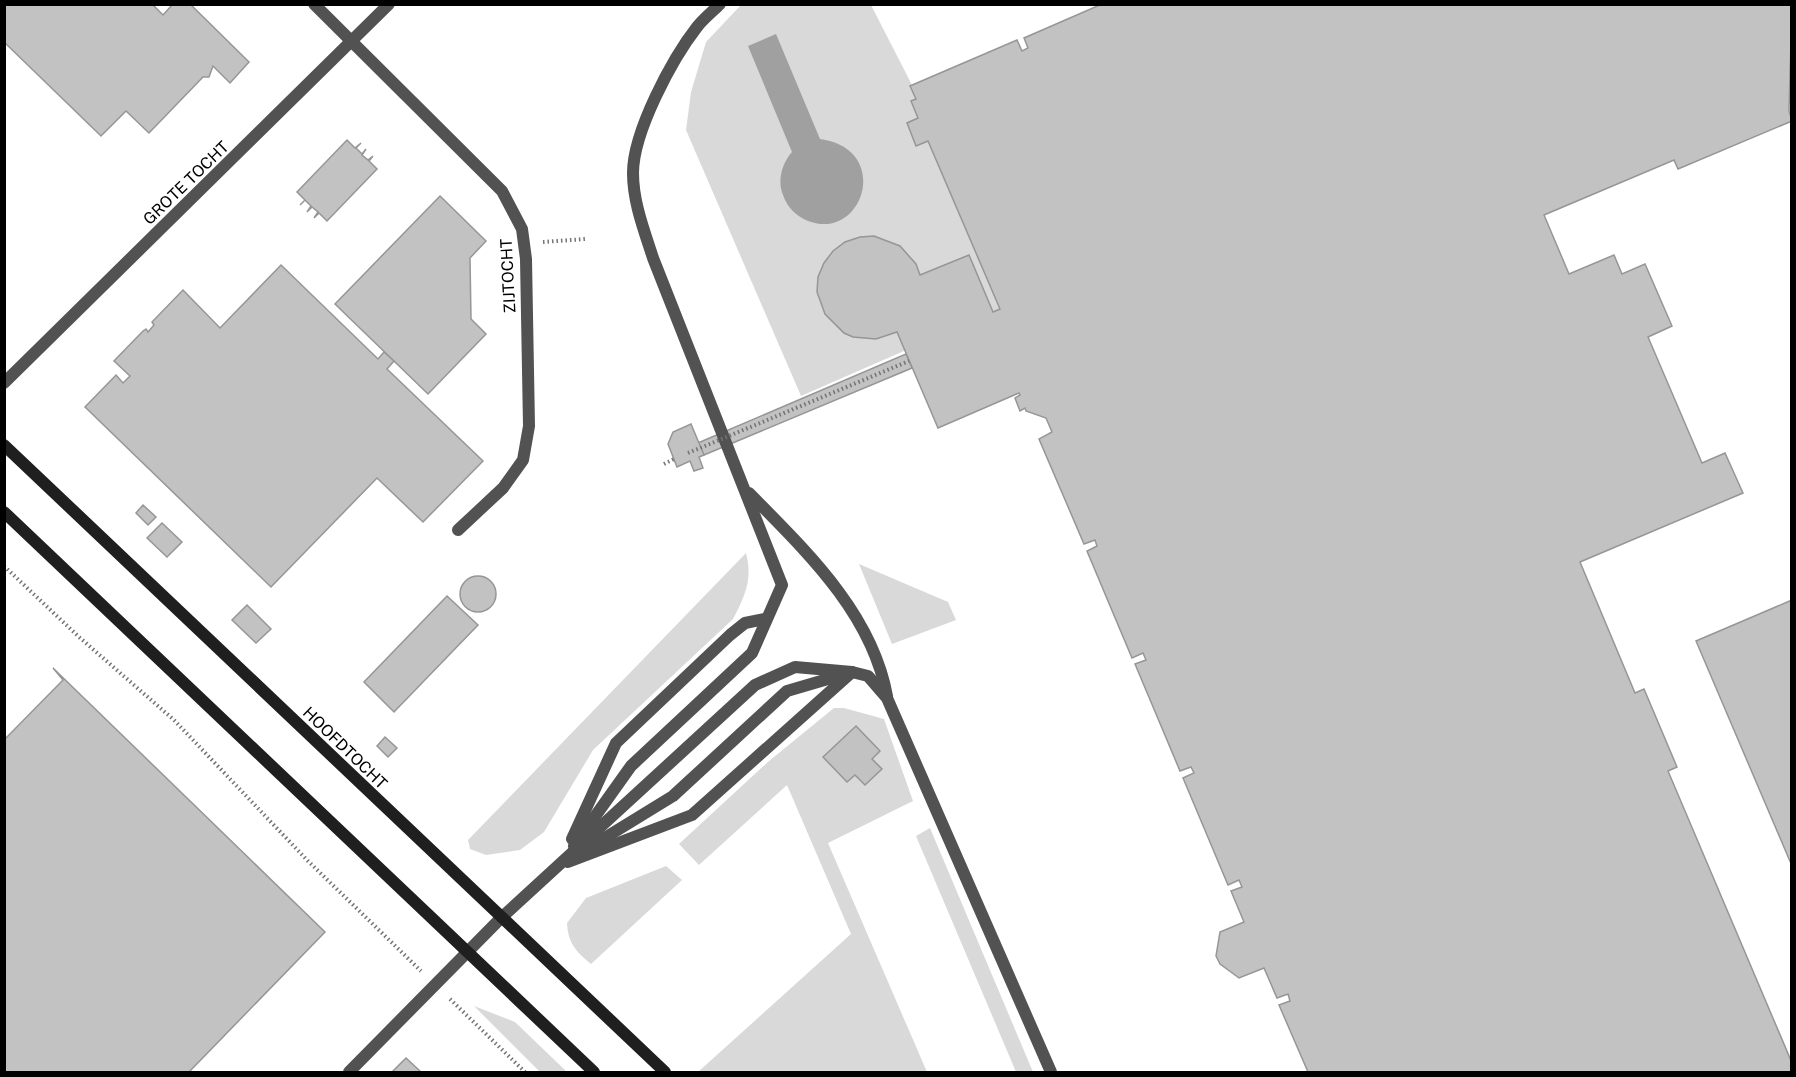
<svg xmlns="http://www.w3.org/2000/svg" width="1796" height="1077" font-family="'Public Sans',sans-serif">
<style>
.green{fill:#d9d9d9}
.water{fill:#a0a0a0}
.building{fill:#c2c2c2;stroke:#969696;stroke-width:1.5}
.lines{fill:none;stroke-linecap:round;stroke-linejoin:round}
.path{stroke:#747474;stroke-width:4;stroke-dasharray:1.5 3;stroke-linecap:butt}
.minor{stroke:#525252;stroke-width:12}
.secondary{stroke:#1f1f1f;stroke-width:12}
.path-bridge{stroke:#747474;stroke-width:4;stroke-dasharray:1.5 3;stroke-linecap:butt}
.labels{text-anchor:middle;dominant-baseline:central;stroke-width:4.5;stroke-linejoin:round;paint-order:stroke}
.street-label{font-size:16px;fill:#000;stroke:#fff}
</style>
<rect width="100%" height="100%" fill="#fff"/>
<!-- green -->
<g class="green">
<path d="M741,5H871L912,85L1000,309L801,396L686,130L691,92L706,42Z"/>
<path d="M746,553C753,579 745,596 733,619L593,750L544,832L520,850L486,855L470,849L468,840Z"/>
<path d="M859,564L948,602L956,620L892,644Z"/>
<path d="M834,708H844L884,719L913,801L828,843L927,1072H698L851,934L787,785L699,865L679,844L769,761Z"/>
<path d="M930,828L1033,1072H1016L916,836Z"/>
<path d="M666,866L682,880L591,964C576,952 568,943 567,923L586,898Z"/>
<path d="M474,1006L515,1022L567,1072H540Z"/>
</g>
<!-- water -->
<path class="water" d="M776,34L820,139C893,149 863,242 808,221C796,216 787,207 783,195C777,181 782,163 792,152L748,46Z"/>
<!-- building -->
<g class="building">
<path d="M4,4H152L163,15L173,4H190L249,62L230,83L213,66L209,77H203L149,133L126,111L101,136L4,42Z"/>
<path d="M1102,4H1792L1789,111L1792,121L1678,169L1674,160L1544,215L1569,274L1614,255L1622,274L1645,264L1672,326L1648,337L1702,463L1725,453L1743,493L1580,562L1635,693L1644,689L1677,767L1668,771L1792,1063V1072H1308L1279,1005L1290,1001L1288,994L1277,998L1264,968L1239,978L1220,964L1216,956L1220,932L1244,922L1231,891L1242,887L1239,880L1228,885L1183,778L1194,773L1191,767L1180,771L1135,664L1146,660L1143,653L1132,658L1087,551L1097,546L1095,540L1084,544L1039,439L1052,432L1046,418L1026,411L1025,408L1020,411L1015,398L1020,395L1019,393L938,428L897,332L876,339L853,337L844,333L825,314L817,292L818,277L824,263L833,251L845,242L860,237L874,236L900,246L916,264L920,275L969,255L993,312L1000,309L928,141L916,146L907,123L918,118L911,101L916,99L910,86L1017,40L1022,51L1028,48L1024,38Z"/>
<path d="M347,140L355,148L361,143L356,148L362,154L366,149L362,155L368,160L373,156L369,161L377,169L327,221L319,213L314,218L318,212L312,207L307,212L311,206L305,200L300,205L305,200L297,192Z"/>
<path d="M440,196L486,241L470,258L471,319L486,334L428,394L335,304Z"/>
<path d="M281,265L378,359L384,352L394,361L387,369L483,461L423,522L377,478L271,587L85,407L116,375L123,383L130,376L114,361L143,331L146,329L148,332L154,325L152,322L183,290L220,328Z"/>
<path d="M906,354L912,368L704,455L698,443Z"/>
<path d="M691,424L704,455L699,457L703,468L694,471L690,461L677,467L668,444L673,432Z"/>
<path d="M143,505L156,517L148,525L136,513Z"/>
<path d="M162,523L182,542L167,557L147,538Z"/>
<circle cx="478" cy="594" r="18"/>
<path d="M447,596L478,625L394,712L364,682Z"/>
<path d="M1792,600V866L1696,641Z"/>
<path d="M247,605L271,629L256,643L232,620Z"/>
<path d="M53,668L325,932L189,1072H4V740L63,680Z"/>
<path d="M856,726L880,751L872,759L882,769L865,785L855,775L847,782L823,757Z"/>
<path d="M385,737L397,748L388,757L377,746Z"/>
<path d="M406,1058L421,1072H392Z"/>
</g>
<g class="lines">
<!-- path -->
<g class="path">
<path d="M543,242L585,239"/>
<path d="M664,464L674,459"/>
<path d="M4,566L79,637L174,720L308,861L421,971"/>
<path d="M450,999L525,1072"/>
</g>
<!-- minor -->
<g class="minor">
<path d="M314,4L502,191L522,229L526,259L529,426L523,460L503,488L458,530"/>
<path d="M4,383L389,4"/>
<path d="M749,493C806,551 872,613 887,696"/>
<path d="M572,839L616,743L730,635L745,623L765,619"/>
<path d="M574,846L631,766L752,653L782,585L653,258C644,230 633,202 633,173C633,132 672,59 697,27C703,19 712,12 720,4"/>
<path d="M585,850L673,796L787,691L845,674"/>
<path d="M568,862L692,815L852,672"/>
<path d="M349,1072L500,919L755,685L795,667L852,672L868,676L887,698L1051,1072"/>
</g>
<!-- secondary -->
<g class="secondary">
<path d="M4,445L665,1072"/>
<path d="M4,512L594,1072"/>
</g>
<!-- path-bridge -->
<path class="path-bridge" d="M688,453L909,361"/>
</g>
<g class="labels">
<!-- street labels -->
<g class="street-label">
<text transform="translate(186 183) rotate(-44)">GROTE TOCHT</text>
<text transform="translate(508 276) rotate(-93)">ZIJTOCHT</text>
<text transform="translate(345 748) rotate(44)">HOOFDTOCHT</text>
</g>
</g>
<!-- border -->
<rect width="1796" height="1077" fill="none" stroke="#000000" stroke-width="12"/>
</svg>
